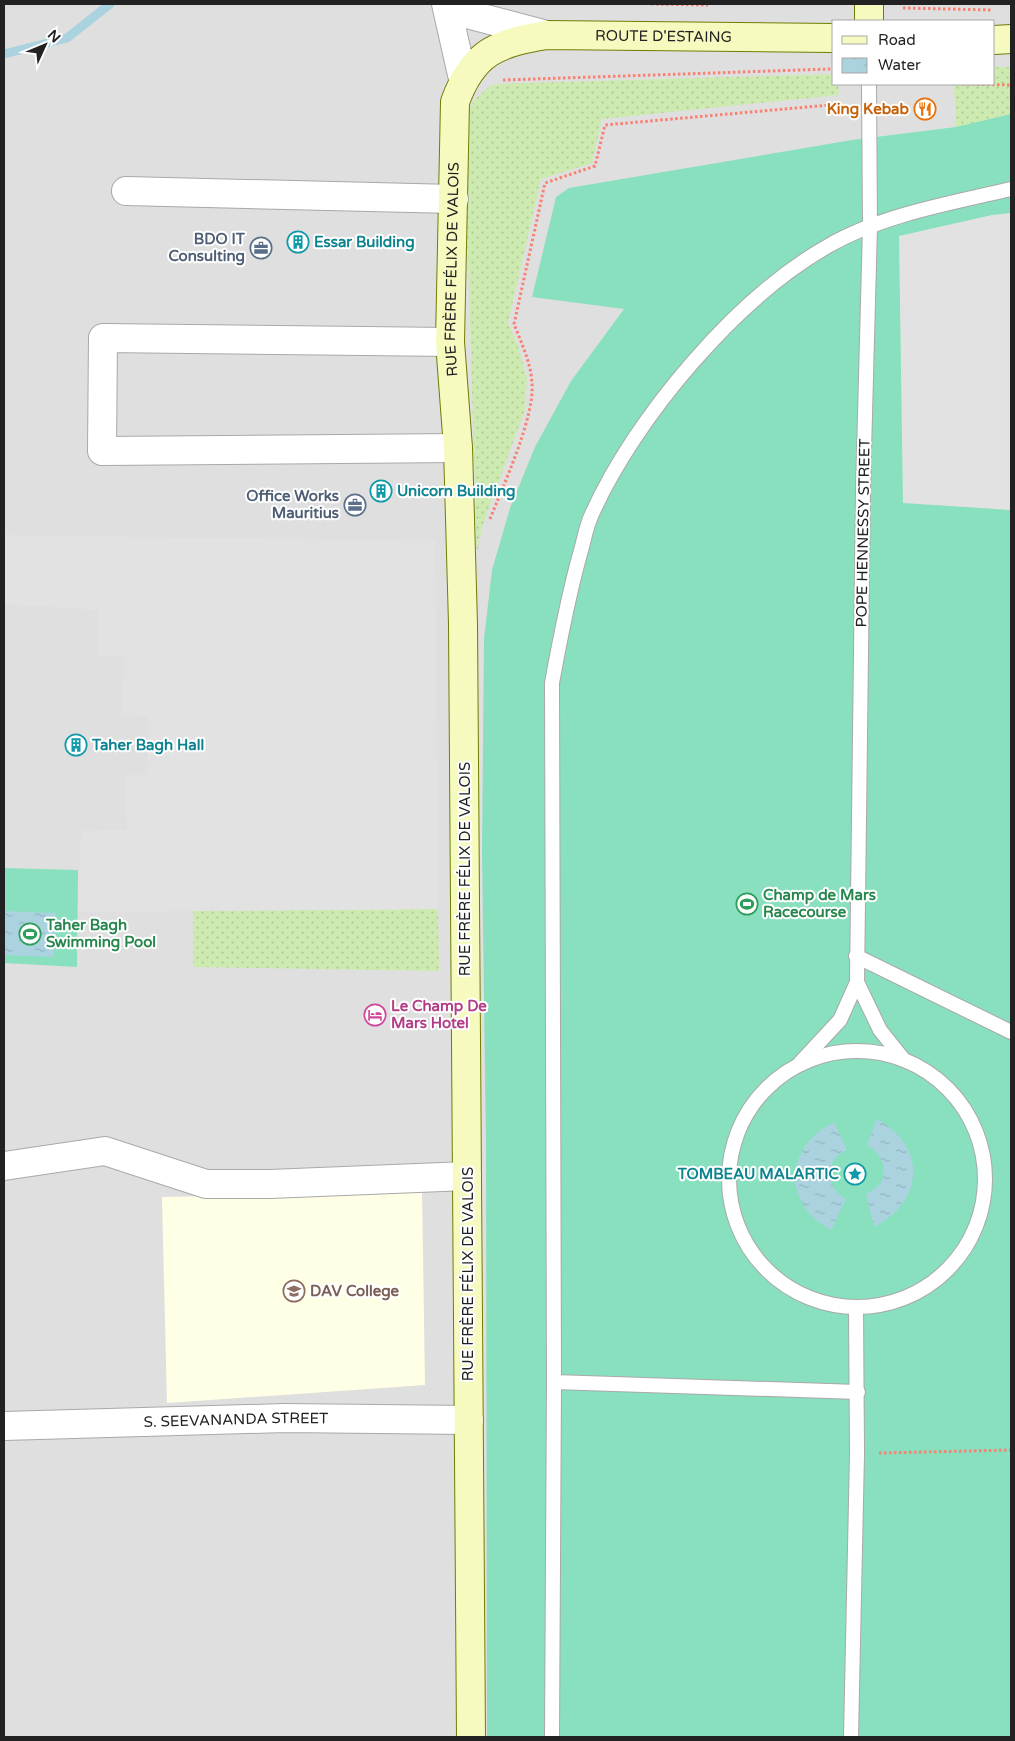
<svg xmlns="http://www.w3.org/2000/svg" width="1015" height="1741" font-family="'Varela Round',sans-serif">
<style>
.residential{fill:#e0dfdf;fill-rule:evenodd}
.education{fill:#ffffe5}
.grass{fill:url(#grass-dots)}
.pitch{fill:#88e0be}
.parking{fill:#e2e2e2}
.water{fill:url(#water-ripples)}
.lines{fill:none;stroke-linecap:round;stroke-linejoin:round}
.stream{stroke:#aad3df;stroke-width:9}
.lane-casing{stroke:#a9a9a9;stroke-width:16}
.street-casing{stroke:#a9a9a9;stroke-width:30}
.secondary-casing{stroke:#707d05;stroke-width:30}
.path{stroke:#fa8072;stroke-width:3;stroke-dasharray:2.5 2.5;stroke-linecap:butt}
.lane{stroke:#fff;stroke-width:14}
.street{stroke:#fff;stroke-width:28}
.secondary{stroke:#f7fabf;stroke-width:28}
.labels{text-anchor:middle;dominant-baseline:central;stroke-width:4;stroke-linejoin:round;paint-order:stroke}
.street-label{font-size:15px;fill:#222;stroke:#fff}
.food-label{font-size:15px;font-weight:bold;fill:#c56008;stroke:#fff;text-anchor:end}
.service-label{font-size:15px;font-weight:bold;fill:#4e5e75;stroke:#fff;text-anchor:end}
.culture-label{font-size:15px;font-weight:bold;fill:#0d838f;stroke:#fff;text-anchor:start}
.leisure-label{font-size:15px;font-weight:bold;fill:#27864d;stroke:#fff;text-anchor:start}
.hotel-label{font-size:15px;font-weight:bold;fill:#b23c85;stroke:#fff;text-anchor:start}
.education-label{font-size:15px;font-weight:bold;fill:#785e54;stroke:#fff;text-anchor:start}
</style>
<defs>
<pattern id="grass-dots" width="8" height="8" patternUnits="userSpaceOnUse" patternTransform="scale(1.25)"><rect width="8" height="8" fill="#cdebb0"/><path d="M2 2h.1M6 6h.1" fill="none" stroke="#b0c997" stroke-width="1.8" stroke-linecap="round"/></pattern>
<pattern id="water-ripples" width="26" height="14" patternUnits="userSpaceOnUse" patternTransform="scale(1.25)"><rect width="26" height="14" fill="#aad3df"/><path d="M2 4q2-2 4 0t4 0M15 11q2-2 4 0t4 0" fill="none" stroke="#92b5bf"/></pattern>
</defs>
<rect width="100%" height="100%" fill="#f2efe9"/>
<!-- residential -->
<path class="residential" d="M4,4H1011V1737H4ZM834,21H994V84H834Z"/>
<!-- education -->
<path class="education" d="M422,1192L425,1385L167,1403L162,1197Z"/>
<!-- grass -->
<g class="grass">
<path d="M994,67H1011V114L956,127L954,84H994Z"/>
<path d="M834,74V84H838L839,95L602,119L592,163L541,179L508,323L518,346L527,379L525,410L482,527L477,555L464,126C467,105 477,95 494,84Z"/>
<path d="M438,909L439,971L193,967V911Z"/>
</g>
<!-- pitch -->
<g class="pitch">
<path d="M1011,114V1737H487L486,1142L482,852L484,639L492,570L510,508L535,447L571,381L624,309L532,297L556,197L569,188L852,140L956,127Z"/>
<path d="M4,868L78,870L77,967L4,963Z"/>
</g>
<!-- parking -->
<g class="parking">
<path d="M1011,213V510L903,503L899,236L992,215Z"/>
<path d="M4,535L435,541L438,909L78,912L81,831L127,830L125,775H147L149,716L122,715L124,657L97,655L99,610L4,604Z"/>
</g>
<!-- water -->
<g class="water">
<path d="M4,911L56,913L54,957L4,955Z"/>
<path d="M877,1119C927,1147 925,1201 874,1227L866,1195L881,1183C887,1167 882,1154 867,1145Z"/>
<path d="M834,1122L847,1150C824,1159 825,1188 846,1199L831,1230C782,1203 784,1147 834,1122Z"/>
</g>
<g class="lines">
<!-- stream -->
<path class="stream" d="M4,54L67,38L110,4"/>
<!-- lane casing -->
<g class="lane-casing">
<g id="lane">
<path d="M856,956L1011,1032"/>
<path d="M857,982L880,1030L904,1060"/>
<circle cx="857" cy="1179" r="128"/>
<path d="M800,1063L840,1020L857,982L863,490L870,226L869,84"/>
<path d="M554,1382L858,1392"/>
<path d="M552,1737L554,1382L552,683C560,639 568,597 580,554C584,541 586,526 592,514C635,418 736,298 828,246C881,215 952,203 1011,189"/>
<path d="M851,1737L857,1454L856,1308"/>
</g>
</g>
<!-- street casing -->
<g class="street-casing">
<g id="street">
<path d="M446,4L463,79"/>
<path d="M449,4L467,14L547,35"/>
<path d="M126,191L454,199"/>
<path d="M450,342L103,338L102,451L458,448"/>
<path d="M4,1166L105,1151L206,1184H270L467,1176"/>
<path id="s1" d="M4,1426L285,1418L469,1420"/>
</g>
</g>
<!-- secondary casing -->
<g class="secondary-casing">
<g id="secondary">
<path d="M869,21V4"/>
<path d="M994,40L1011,39"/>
<path id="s2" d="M471,1737L463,624L458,448L450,342L455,102C473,52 497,43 547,35L834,38"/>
</g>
</g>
<!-- path -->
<g class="path">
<path d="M651,4L708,5"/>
<path d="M903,8L992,10"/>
<path d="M503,80L831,69"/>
<path d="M962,84L1011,85"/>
<path d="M490,519C503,486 535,417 532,383C531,363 521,342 514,324L545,183L595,166L605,125L841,104"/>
<path d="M879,1453L1011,1450"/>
</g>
<!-- lane -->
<use href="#lane" class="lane"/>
<!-- street -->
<use href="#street" class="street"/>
<!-- secondary -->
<use href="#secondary" class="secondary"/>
</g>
<!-- icons -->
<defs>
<g id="restaurant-ring" transform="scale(1.125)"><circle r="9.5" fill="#fff" stroke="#e8710a" stroke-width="1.5"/><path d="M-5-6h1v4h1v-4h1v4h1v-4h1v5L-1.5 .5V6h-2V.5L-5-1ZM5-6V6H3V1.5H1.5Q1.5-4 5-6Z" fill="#e8710a"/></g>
<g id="building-ring" transform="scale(1.125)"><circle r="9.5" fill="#fff" stroke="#0f9aa8" stroke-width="1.5"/><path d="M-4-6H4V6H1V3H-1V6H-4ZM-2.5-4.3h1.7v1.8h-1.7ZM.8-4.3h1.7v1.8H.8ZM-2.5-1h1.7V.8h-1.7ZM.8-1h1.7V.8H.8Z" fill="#0f9aa8"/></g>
<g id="office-ring" transform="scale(1.125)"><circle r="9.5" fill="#fff" stroke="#5c6f8a" stroke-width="1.5"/><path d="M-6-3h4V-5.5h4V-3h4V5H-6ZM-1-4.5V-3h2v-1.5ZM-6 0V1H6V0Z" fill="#5c6f8a"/></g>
<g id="stadium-ring" transform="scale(1.125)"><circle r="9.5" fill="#fff" stroke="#2e9e5b" stroke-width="1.5"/><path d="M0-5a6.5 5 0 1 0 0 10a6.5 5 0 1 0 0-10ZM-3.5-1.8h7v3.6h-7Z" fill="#2e9e5b"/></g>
<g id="hotel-ring" transform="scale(1.125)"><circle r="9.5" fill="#fff" stroke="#d1479c" stroke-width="1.5"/><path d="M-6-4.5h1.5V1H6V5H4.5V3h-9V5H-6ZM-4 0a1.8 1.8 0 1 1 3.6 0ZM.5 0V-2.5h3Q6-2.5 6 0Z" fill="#d1479c"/></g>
<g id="sight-ring" transform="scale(1.125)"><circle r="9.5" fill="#fff" stroke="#0f9aa8" stroke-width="1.5"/><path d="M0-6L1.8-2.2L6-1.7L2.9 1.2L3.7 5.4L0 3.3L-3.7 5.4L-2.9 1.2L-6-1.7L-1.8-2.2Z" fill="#0f9aa8"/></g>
<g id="school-ring" transform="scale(1.125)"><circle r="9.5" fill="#fff" stroke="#8d6e63" stroke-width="1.5"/><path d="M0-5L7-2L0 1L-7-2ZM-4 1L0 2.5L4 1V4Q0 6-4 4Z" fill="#8d6e63"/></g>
</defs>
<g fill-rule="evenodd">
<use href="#restaurant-ring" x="925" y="109"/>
<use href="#building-ring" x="298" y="242"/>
<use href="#office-ring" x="261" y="248"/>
<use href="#building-ring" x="381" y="491"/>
<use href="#office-ring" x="355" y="505"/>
<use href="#building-ring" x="76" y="745"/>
<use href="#stadium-ring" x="747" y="904"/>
<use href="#stadium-ring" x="30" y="934"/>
<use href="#hotel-ring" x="375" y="1015"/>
<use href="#sight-ring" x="855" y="1174"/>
<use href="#school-ring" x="294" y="1291"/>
</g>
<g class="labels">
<!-- street labels -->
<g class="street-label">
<text stroke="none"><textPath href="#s2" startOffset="1874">ROUTE D'ESTAING</textPath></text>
<text stroke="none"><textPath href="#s2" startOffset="1468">RUE FRÈRE FÉLIX DE VALOIS</textPath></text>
<text transform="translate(863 533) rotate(-89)">POPE HENNESSY STREET</text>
<text transform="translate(465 869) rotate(-90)">RUE FRÈRE FÉLIX DE VALOIS</text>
<text transform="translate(468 1274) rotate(-90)">RUE FRÈRE FÉLIX DE VALOIS</text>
<text stroke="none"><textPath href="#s1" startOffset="232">S. SEEVANANDA STREET</textPath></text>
</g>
<!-- food labels -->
<g class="food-label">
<text x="909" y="109">King Kebab</text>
</g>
<!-- service labels -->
<g class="service-label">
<text x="245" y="239">BDO IT<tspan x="245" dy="17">Consulting</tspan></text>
<text x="339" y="496">Office Works<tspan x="339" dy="17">Mauritius</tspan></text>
</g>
<!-- culture labels -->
<g class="culture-label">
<text x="314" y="242">Essar Building</text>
<text x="397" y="491">Unicorn Building</text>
<text x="92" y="745">Taher Bagh Hall</text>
<text x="839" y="1174" text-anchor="end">TOMBEAU MALARTIC</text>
</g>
<!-- leisure labels -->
<g class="leisure-label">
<text x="763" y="895">Champ de Mars<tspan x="763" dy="17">Racecourse</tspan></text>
<text x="46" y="925">Taher Bagh<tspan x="46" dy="17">Swimming Pool</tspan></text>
</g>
<!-- hotel labels -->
<g class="hotel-label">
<text x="391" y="1006">Le Champ De<tspan x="391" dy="17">Mars Hotel</tspan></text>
</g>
<!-- education labels -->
<g class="education-label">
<text x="310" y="1291">DAV College</text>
</g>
</g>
<!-- border -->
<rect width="1015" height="1741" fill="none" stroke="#222222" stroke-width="10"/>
<!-- legend -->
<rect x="832" y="20" width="162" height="65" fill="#ffffff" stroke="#a7a7a7"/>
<rect x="842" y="36" width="25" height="8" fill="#f7fabf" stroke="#a7a7a7"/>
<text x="878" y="45" font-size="15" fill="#222222">Road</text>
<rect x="842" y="58" width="25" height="15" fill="url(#water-ripples)" stroke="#a7a7a7"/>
<text x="878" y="70" font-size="15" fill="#222222">Water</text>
<!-- north arrow -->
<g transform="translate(45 45) rotate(46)" stroke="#ffffff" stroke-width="4" paint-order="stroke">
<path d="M0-4L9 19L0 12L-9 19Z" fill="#222222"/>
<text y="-8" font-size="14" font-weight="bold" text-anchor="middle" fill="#222222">N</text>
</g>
</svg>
